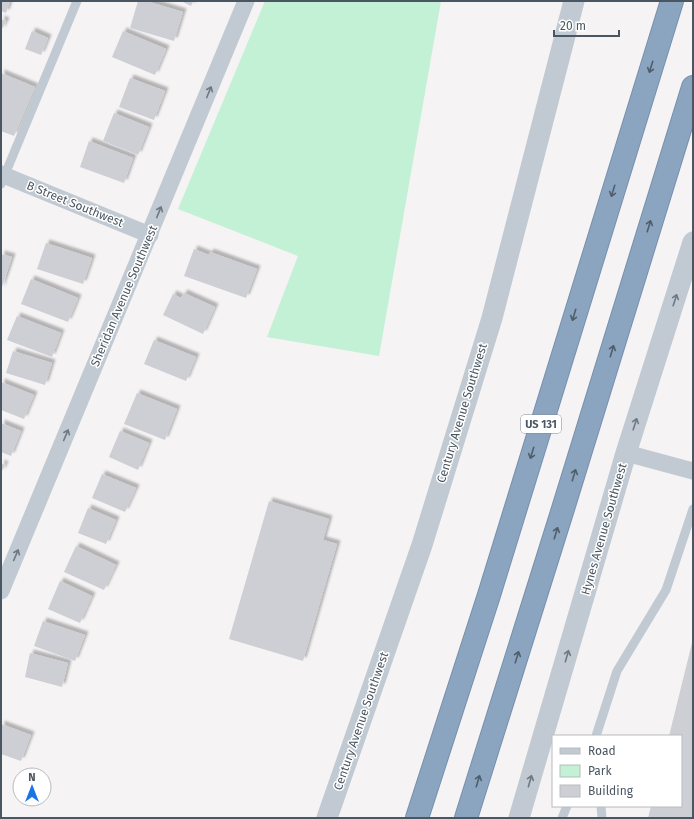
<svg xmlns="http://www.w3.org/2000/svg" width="694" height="819" font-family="'Fira Sans',sans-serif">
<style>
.green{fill:#c3f1d5}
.building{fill:#cdcfd5;filter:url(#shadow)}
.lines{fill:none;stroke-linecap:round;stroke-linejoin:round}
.motorway-casing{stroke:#7690ad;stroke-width:24}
.service{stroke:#c1cad2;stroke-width:9}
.minor{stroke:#c1cad2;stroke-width:17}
.tertiary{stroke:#c1cad2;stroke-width:21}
.motorway{stroke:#8ba5c1;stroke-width:22}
.oneway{stroke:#505e6b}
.oneway2{stroke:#6e7983}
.labels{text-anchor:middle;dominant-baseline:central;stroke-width:3;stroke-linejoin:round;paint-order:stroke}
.shield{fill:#fff;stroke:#808990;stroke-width:1}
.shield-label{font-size:11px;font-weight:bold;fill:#4a5661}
.street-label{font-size:12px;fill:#4a5661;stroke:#fff}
</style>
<defs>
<filter id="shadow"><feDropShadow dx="3.5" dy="-3.5" stdDeviation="1" flood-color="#0004"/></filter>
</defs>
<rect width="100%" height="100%" fill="#f5f3f3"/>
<!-- green -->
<path class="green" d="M265,1H441L379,356L267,337L298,256L178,209Z"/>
<!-- building -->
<g class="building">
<path d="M1,1H10L6,13L1,11Z"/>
<path d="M138,1H146L183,12L174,41L130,28Z"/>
<path d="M181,1H193L191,6Z"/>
<path d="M1,19L6,21L1,31Z"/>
<path d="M32,31L48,38L41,55L25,49Z"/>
<path d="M123,31L166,49L155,75L112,57Z"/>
<path d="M1,73L35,87L14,136L1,131Z"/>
<path d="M130,78L165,91L154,120L119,107Z"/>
<path d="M114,113L149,127L138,155L103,141Z"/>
<path d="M89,141L133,158L124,183L80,167Z"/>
<path d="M46,243L92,258L83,284L37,269Z"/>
<path d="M194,249L209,255L210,252L257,269L246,298L184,276Z"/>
<path d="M1,254L12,257L1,290Z"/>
<path d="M31,279L78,298L68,322L21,304Z"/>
<path d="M184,293L215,307L203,334L163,315L173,294L181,298Z"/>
<path d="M17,316L61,333L52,357L7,340Z"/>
<path d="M154,340L196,357L186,381L144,364Z"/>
<path d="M13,351L52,363L45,385L6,373Z"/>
<path d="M1,382L34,395L24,419L1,410Z"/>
<path d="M137,393L177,409L165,440L124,424Z"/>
<path d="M1,423L21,431L11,456L1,452Z"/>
<path d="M120,431L149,443L138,470L109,457Z"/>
<path d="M1,463L5,465L1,473Z"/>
<path d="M102,474L136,488L125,512L92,498Z"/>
<path d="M269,501L329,519L323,540L337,544L303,661L229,639Z"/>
<path d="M88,508L116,520L106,544L78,533Z"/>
<path d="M76,546L116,565L104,590L64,572Z"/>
<path d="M60,581L92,596L80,623L48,609Z"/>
<path d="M43,621L85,635L75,661L34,646Z"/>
<path d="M692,643L693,818H648L651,806H681V736H669Z"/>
<path d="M30,653L68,663L62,687L25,677Z"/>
<path d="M1,724L31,735L21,761L1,754Z"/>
</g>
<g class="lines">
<!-- motorway casing -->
<g class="motorway-casing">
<g id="motorway">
<path d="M417,818L489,595L672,1"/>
<path d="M466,818L562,512L693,87"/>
</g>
</g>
<!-- service -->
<g class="service">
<path d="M1,184L77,1"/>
<path d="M596,736L617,671L666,590L693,509"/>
<path d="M601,806L602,818"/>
<path d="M562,818L567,806"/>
</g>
<!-- minor -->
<g class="minor">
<path d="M1,174L150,235"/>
<path d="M626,453L693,471"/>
<path d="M1,591L246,1"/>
</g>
<!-- tertiary -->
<g class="tertiary">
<path d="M327,818L422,545L492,318L574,1"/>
<path d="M519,818L626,453L693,242"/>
</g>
<!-- motorway -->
<use href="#motorway" class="motorway"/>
</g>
<!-- one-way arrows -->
<defs><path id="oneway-shaft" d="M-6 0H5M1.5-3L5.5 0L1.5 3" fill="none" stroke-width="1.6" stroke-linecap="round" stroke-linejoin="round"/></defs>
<g class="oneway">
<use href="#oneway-shaft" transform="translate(651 67) rotate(107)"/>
<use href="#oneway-shaft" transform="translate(613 191) rotate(107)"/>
<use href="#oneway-shaft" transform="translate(649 226) rotate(-73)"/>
<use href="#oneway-shaft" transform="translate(574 315) rotate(107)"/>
<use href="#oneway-shaft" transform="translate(612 351) rotate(-73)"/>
<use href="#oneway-shaft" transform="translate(532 453) rotate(107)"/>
<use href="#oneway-shaft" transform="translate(574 475) rotate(-73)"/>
<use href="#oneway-shaft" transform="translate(556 533) rotate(-73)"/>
<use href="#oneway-shaft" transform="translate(517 657) rotate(-73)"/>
<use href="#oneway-shaft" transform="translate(478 781) rotate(-73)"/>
</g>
<g class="oneway2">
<use href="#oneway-shaft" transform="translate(209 92) rotate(-68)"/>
<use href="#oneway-shaft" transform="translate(159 212) rotate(-68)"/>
<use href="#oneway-shaft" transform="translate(675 300) rotate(-72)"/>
<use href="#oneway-shaft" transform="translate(635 424) rotate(-72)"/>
<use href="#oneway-shaft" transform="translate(66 435) rotate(-67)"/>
<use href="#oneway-shaft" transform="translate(16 555) rotate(-67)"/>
<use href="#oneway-shaft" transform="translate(567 656) rotate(-74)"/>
<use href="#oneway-shaft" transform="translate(530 781) rotate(-74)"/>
</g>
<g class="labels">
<!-- shield labels -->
<rect class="shield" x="521" y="415" width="40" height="18" rx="3"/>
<g class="shield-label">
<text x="541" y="424">US 131</text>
</g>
<!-- street labels -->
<g class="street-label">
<text transform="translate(75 204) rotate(22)">B Street Southwest</text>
<text transform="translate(124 296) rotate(-67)">Sheridan Avenue Southwest</text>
<text transform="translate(462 413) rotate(-73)">Century Avenue Southwest</text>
<text transform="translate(604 529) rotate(-74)">Hynes Avenue Southwest</text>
<text transform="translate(361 721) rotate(-71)">Century Avenue Southwest</text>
</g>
</g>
<!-- border -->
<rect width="694" height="819" fill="none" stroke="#4a5661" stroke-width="4"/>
<!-- legend -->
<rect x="552" y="735" width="130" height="72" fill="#ffffff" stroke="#b7bbc0"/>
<rect x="560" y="748" width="20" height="6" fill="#c1cad2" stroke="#b7bbc0"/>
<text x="588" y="755" font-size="12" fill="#4a5661">Road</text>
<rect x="560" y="765" width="20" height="12" fill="#c3f1d5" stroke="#b7bbc0"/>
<text x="588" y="775" font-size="12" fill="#4a5661">Park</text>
<rect x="560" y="785" width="20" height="12" fill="#cdcfd5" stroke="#b7bbc0"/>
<text x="588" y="795" font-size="12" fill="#4a5661">Building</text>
<!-- north arrow -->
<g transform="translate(32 787)"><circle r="19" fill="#ffffff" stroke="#b7bbc0"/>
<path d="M0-3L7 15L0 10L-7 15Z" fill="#1a73e8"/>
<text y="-6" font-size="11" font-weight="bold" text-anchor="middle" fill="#4a5661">N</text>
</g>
<!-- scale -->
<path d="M554 30v6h65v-6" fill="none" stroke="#4a5661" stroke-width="2"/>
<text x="560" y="30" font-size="12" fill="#4a5661" stroke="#ffffff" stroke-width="3" paint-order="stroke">20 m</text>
</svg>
